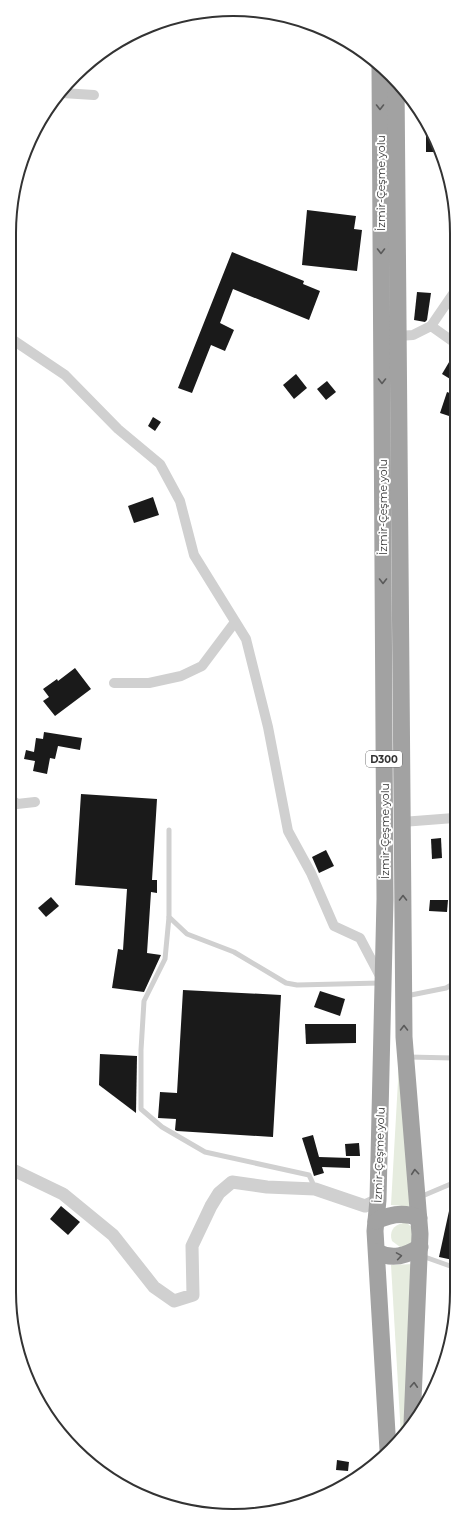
<svg xmlns="http://www.w3.org/2000/svg" width="466" height="1525" font-family="Montserrat,sans-serif">
<style>
.green{fill:#e6ecdf}
.building{fill:#1a1a1a}
.lines{fill:none;stroke-linecap:round;stroke-linejoin:round}
.service{stroke:#d0d0d0;stroke-width:5}
.minor{stroke:#d0d0d0;stroke-width:10}
.tertiary{stroke:#d0d0d0;stroke-width:13}
.trunk{stroke:#a2a2a2;stroke-width:17}
.oneway{stroke:#5a5a5a}
.labels{text-anchor:middle;dominant-baseline:central;stroke-width:4;stroke-linejoin:round;paint-order:stroke}
.shield{fill:#fff;stroke:#707070;stroke-width:1}
.shield-label{font-size:10px;font-weight:bold;fill:#333}
.street-label{font-size:11px;fill:#333;stroke:#fff}
.rim{fill:none;stroke:#333;stroke-width:2}
</style>
<rect width="100%" height="100%" fill="#fff"/>
<!-- green -->
<g class="green">
<path d="M398,1020L415,1207L391,1205L398,1081Z"/>
<path d="M403,1223H407L414,1229L411,1245L400,1247L392,1241C389,1232 393,1225 403,1223Z"/>
<path d="M414,1264L405,1431L401,1436L391,1265Z"/>
</g>
<!-- building -->
<g class="building">
<path d="M426,122L434,134L439,152H426Z"/>
<path d="M307,210L356,216L354,229L362,230L357,271L302,265Z"/>
<path d="M232,252L304,281L303,284L320,291L309,320L233,289L220,323L234,330L225,351L211,345L192,393L178,388Z"/>
<path d="M417,292L431,293L427,320L425,322L414,320Z"/>
<path d="M455,352V382L442,374Z"/>
<path d="M296,374L307,388L294,399L283,385Z"/>
<path d="M327,381L336,392L326,400L317,389Z"/>
<path d="M447,392L455,395V400L449,416L440,413Z"/>
<path d="M153,417L161,422L155,431L148,426Z"/>
<path d="M153,497L159,515L134,523L128,506Z"/>
<path d="M75,668L91,689L55,716L43,701L49,697L43,689L57,679L58,681Z"/>
<path d="M44,732L82,738L80,750L58,746L55,759L50,758L47,774L33,771L35,761L24,759L26,750L34,752L36,738L43,739Z"/>
<path d="M81,794L157,799L152,880H157V893L151,892L147,953L161,955L144,992L112,988L118,949L123,950L127,889L75,885Z"/>
<path d="M441,838L442,858L432,859L431,839Z"/>
<path d="M326,850L334,866L319,873L312,857Z"/>
<path d="M51,897L59,906L46,917L38,908Z"/>
<path d="M430,900H448L447,912L429,911Z"/>
<path d="M183,990L281,995L273,1137L177,1131L175,1130L176,1119L158,1118L160,1092L177,1093Z"/>
<path d="M320,991L345,999L340,1016L314,1007Z"/>
<path d="M305,1024H356V1043L306,1044Z"/>
<path d="M100,1054L137,1056L136,1113L99,1085Z"/>
<path d="M313,1135L319,1157L350,1158V1168L322,1167L324,1173L314,1176L302,1138Z"/>
<path d="M359,1143L360,1156H346L345,1144Z"/>
<path d="M61,1206L80,1222L68,1235L50,1219Z"/>
<path d="M449,1211H453V1260L439,1257Z"/>
<path d="M337,1460L349,1462L348,1471L336,1470Z"/>
</g>
<g class="lines">
<!-- service -->
<g class="service">
<path d="M169,830V917L187,934L234,952L286,983L297,985L380,983"/>
<path d="M169,917L165,959L144,1001L141,1050V1109L162,1127L205,1152L309,1175L315,1188"/>
<path d="M406,996L446,988L453,984"/>
<path d="M408,1057L453,1058"/>
<path d="M420,1197L453,1183"/>
<path d="M422,1256L453,1267"/>
</g>
<!-- minor -->
<g class="minor">
<path d="M62,93L94,95"/>
<path d="M431,326L455,291"/>
<path d="M398,336L413,335L431,326L455,343"/>
<path d="M13,340L65,375L118,429L160,464L180,501L194,555L246,639L268,727L288,831L311,873L334,926L360,938L381,978"/>
<path d="M114,683H149L181,676L202,666L235,622"/>
<path d="M11,799L17,804L35,802"/>
<path d="M402,822L454,818"/>
</g>
<!-- tertiary -->
<path class="tertiary" d="M9,1168L63,1194L113,1235L154,1287L174,1301L193,1295L192,1246L211,1206L219,1193L232,1182L267,1187L315,1189L365,1206L378,1200"/>
<!-- trunk -->
<g class="trunk">
<path d="M380,68L385,899L378,1200L375,1231L388,1450"/>
<path d="M396,81L404,1037L420,1234L412,1424"/>
<path d="M376,1221C390,1214 405,1212 419,1218"/>
<path d="M377,1252C392,1260 406,1256 420,1247"/>
</g>
</g>
<!-- one-way arrows -->
<defs><path id="oneway-chevron" d="M-2-3.5L2.5 0L-2 3.5" fill="none" stroke-width="1.6" stroke-linecap="round" stroke-linejoin="round"/></defs>
<g class="oneway">
<use href="#oneway-chevron" transform="translate(380 107) rotate(90)"/>
<use href="#oneway-chevron" transform="translate(381 251) rotate(90)"/>
<use href="#oneway-chevron" transform="translate(382 381) rotate(90)"/>
<use href="#oneway-chevron" transform="translate(383 581) rotate(90)"/>
<use href="#oneway-chevron" transform="translate(403 898) rotate(-90)"/>
<use href="#oneway-chevron" transform="translate(404 1028) rotate(-90)"/>
<use href="#oneway-chevron" transform="translate(415 1172) rotate(-95)"/>
<use href="#oneway-chevron" transform="translate(399 1256) rotate(-9)"/>
<use href="#oneway-chevron" transform="translate(414 1385) rotate(-87)"/>
</g>
<g class="labels">
<!-- shield labels -->
<rect class="shield" x="366" y="751" width="36" height="16" rx="3"/>
<g class="shield-label">
<text x="384" y="759">D300</text>
</g>
<!-- street labels -->
<g class="street-label">
<text transform="translate(381 183) rotate(-90)">İzmir-Çeşme yolu</text>
<text transform="translate(383 507) rotate(-90)">İzmir-Çeşme yolu</text>
<text transform="translate(385 831) rotate(-90)">İzmir-Çeşme yolu</text>
<text transform="translate(379 1155) rotate(-88)">İzmir-Çeşme yolu</text>
</g>
</g>
<!-- crop -->
<path d="M0 0H466V1525H0ZM233 16H233A217 217 0 0 1 450 233V1292A217 217 0 0 1 233 1509H233A217 217 0 0 1 16 1292V233A217 217 0 0 1 233 16Z" fill="#fff" fill-rule="evenodd"/>
<path class="rim" d="M233 16H233A217 217 0 0 1 450 233V1292A217 217 0 0 1 233 1509H233A217 217 0 0 1 16 1292V233A217 217 0 0 1 233 16Z"/>
</svg>
